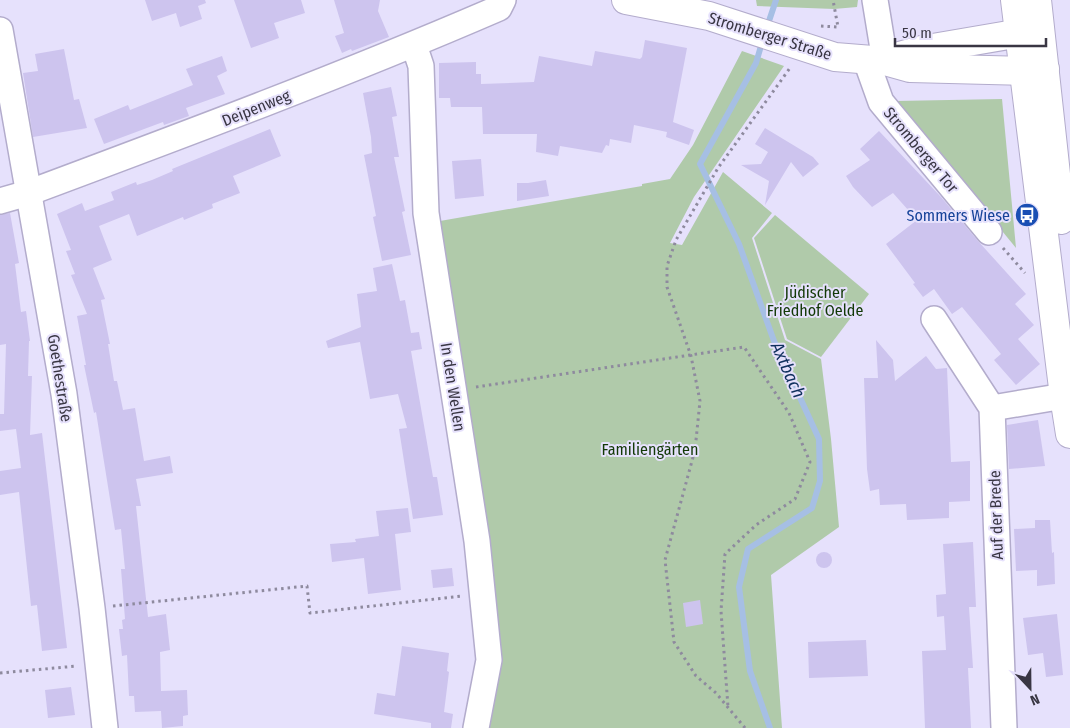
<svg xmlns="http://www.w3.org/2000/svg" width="1070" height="728" font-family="'Fira Sans Condensed',sans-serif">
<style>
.green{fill:#b0caaa}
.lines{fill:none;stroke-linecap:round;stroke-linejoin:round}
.stream{stroke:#a6bfe4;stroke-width:6}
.building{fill:#cdc4ee}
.minor-casing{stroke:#b3accc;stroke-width:28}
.major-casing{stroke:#b3accc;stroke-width:30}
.path{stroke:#8e8a9e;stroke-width:3;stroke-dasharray:2.5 4;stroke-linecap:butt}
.minor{stroke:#fff;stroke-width:25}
.major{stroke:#fff;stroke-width:28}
.labels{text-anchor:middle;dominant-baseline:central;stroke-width:4;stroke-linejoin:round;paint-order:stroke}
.street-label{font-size:16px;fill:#393643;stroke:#e6e1fc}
.transit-label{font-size:16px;fill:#164399;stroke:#e6e1fc;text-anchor:end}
.park-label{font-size:16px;fill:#123906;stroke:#e6e1fc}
.water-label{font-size:18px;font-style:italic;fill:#10305d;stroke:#e6e1fc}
</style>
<rect width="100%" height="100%" fill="#e6e1fc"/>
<!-- green -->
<g class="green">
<path d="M756,0H858L857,7L834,9L757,6Z"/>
<path d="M742,51L784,66L694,197L670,243L682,245L723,172L772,213L752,238L785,340L821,359L831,439L839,527L771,575L782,728H486L488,538L440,221L642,186V184L670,179L693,145Z"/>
<path d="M1002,99L1016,248L896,101Z"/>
<path d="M775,215L869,294L821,357L787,339L754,238Z"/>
</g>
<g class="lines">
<!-- stream -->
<g class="stream">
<path d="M767,27L776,0"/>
<path d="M763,39L756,63L700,164L739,244L774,341L819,439L820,481L812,508L748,549L739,587L750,671L770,728"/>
</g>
</g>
<!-- building -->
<g class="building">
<path d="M145,0H205L206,3L198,6L202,19L180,27L176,13L152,21Z"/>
<path d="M234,0H301L305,13L274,23L279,38L251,48Z"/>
<path d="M334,0H380L378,11L389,37L352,51L351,49L342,53L335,36L344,33Z"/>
<path d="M645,40L687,48L673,122L694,130L689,145L666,137L667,132L634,125L631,143L610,139L609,146L606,145L602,153L560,146L558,156L536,152L537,134H483L482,107H451L450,98H439V63L476,62V74H481V84L534,82L539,56L592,66L595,51L640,59L642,57Z"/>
<path d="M64,49L74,100L79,99L87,128L33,137L23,73L38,71L35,54Z"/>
<path d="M222,56L227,71L217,76L225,94L186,108L189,116L164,125L163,122L104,144L94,119L128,105L130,110L193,85L186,69Z"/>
<path d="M391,87L397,116L392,117L399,157H394L405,211L402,212L411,255L382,261L373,217L376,216L364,155L372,153L371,137L363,93Z"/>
<path d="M765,128L813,157L819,164L803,177L791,162L765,205L769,181L741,165L761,164L768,152L755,144Z"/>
<path d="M270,129L281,156L233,176L240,193L212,204L213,208L184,220L183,217L137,236L129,214L99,226L112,260L93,268L105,299L101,300L110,344H108L114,381H117L123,410L135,408L144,461L170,456L173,473L136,479L141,506H136L148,617L166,614L170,650L160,652L161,691L187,690L188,715L183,716V726L162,728L161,711L135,712L134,696H129L127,655L122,656L119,629H123L122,620L125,619L121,569H125L121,529L115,530L96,412L94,413L84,365H86L77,316L87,314L71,275L75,274L66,251L71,250L57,214L82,203L85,211L114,200L111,192L136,182L137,185L152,180L173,171L172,169Z"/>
<path d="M879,131L941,197L978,241L1026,294L1015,304L1034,325L1018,339L1040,364L1016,385L994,360L1001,354L962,307L952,314L934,289L923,297L913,284L915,283L886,244L917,220L893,193L872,207L853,187L846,176L870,160L860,149Z"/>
<path d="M481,159L484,196L455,199L452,161Z"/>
<path d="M546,180L549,196L517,201V183H528Z"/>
<path d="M10,213L19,263L15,264L21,312L26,311L30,341H29L28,376H32L30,435L42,433L67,648L42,651L37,605L31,606L19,492L0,495V471L21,468L16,429L0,431V414H4L6,344L0,345V215Z"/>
<path d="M392,264L400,301L405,300L411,333L419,332L422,349L411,351L433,477H437L443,515L413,519L399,429L407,428L398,394L370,399L360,342L328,348L326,341L361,327L357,294L377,291L373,268Z"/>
<path d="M876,340L893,360L895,381L926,356L936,369L947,368L951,462L970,461V501L949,502V518L907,520L906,504L880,505L879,489L870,491L867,469L864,378H878Z"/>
<path d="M1038,420L1045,466L1009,469L1007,425Z"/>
<path d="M408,508L411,532L395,534L401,590L368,594L364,558L332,562L330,544L356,542L355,539L379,536L376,511Z"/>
<path d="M1035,520H1050L1052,553L1054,552L1055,584L1037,586V570L1016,571L1014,529L1035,528Z"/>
<path d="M973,542L976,607H969L973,668H968L971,728H925L922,651L946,650L944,616L937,617L936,595L946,594L943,544Z"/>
<circle cx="824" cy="560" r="8"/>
<path d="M452,568L454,586L433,588L431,570Z"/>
<path d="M700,600L703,624L686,627L683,603Z"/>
<path d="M1057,614L1063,675L1046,677L1043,653L1028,655L1023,618Z"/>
<path d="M866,640L868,676L809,678L808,642Z"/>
<path d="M402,646L449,653L447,671L449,672L444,712L453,714L451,728H431V723L374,714L377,693L395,696Z"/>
<path d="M71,687L75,715L48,718L45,690Z"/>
</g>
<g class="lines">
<!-- minor casing -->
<g class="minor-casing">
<g id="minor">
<path d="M875,0L885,61"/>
<path d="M0,30L64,394L92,608L105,728"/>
<path d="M414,45L421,66L426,213L477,541L489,660L476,728"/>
<path d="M866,60L881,102L989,232"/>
<path d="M0,201L28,193C186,134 344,75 499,8L503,0"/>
<path d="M934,319L992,408L1004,728"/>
<path d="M992,408L1064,396"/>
</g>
</g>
<!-- major casing -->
<g class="major-casing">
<g id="major">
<path d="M626,0L709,16L835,57L885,61L910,68L1024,71L1045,69"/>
<path d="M1015,0L1064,396L1070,434"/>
<path d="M1037,0L1061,220"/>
<path d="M889,59L921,50L1038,30"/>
</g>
</g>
<!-- path -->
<g class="path">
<path d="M821,26L838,27L833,0"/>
<path d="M1003,248L1025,273"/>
<path d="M476,387L744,347L789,413L810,462L795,499L756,525L725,554L721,611L728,707"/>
<path d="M113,606L307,586L310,613L462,596"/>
<path d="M0,673L77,666"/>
<path d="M745,728L716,693L696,676L674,642L665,560L695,450L700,401L691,356L667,287V266L676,240L718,168L790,68"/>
</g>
<!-- minor -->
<use href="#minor" class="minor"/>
<!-- major -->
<use href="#major" class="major"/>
</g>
<!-- icons -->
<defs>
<g id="bus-disc" transform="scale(1.25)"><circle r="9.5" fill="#1a4fb4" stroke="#e6e1fc"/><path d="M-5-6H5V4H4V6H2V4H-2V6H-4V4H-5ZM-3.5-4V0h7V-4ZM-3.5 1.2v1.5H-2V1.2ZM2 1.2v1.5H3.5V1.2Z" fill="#fff"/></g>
</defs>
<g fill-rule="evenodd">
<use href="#bus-disc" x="1027" y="215"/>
</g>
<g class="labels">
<!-- street labels -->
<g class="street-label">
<text transform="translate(770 36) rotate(17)">Stromberger Straße</text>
<text transform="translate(256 108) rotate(-22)">Deipenweg</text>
<text transform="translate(921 150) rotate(50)">Stromberger Tor</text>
<text transform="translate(60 378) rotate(81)">Goethestraße</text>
<text transform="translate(453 387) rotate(81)">In den Wellen</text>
<text transform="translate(996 515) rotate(-92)">Auf der Brede</text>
</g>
<!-- transit labels -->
<g class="transit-label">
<text x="1010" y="215">Sommers Wiese</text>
</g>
<!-- park labels -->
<g class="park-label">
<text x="815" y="292">Jüdischer<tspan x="815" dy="18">Friedhof Oelde</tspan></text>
<text x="650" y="449">Familiengärten</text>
</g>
<!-- water labels -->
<g class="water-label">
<text transform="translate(788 370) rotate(66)">Axtbach</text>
</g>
</g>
<!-- north arrow -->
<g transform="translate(1030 688) rotate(158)" stroke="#e6e1fc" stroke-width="4" paint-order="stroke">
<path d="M0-4L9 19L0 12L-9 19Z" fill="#393643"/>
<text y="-8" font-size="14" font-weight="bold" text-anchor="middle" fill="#393643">N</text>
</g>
<!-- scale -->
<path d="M895 38v8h151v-8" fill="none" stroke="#393643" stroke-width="2.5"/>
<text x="902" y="38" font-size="15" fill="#393643" stroke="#e6e1fc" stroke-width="4" paint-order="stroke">50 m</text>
</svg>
